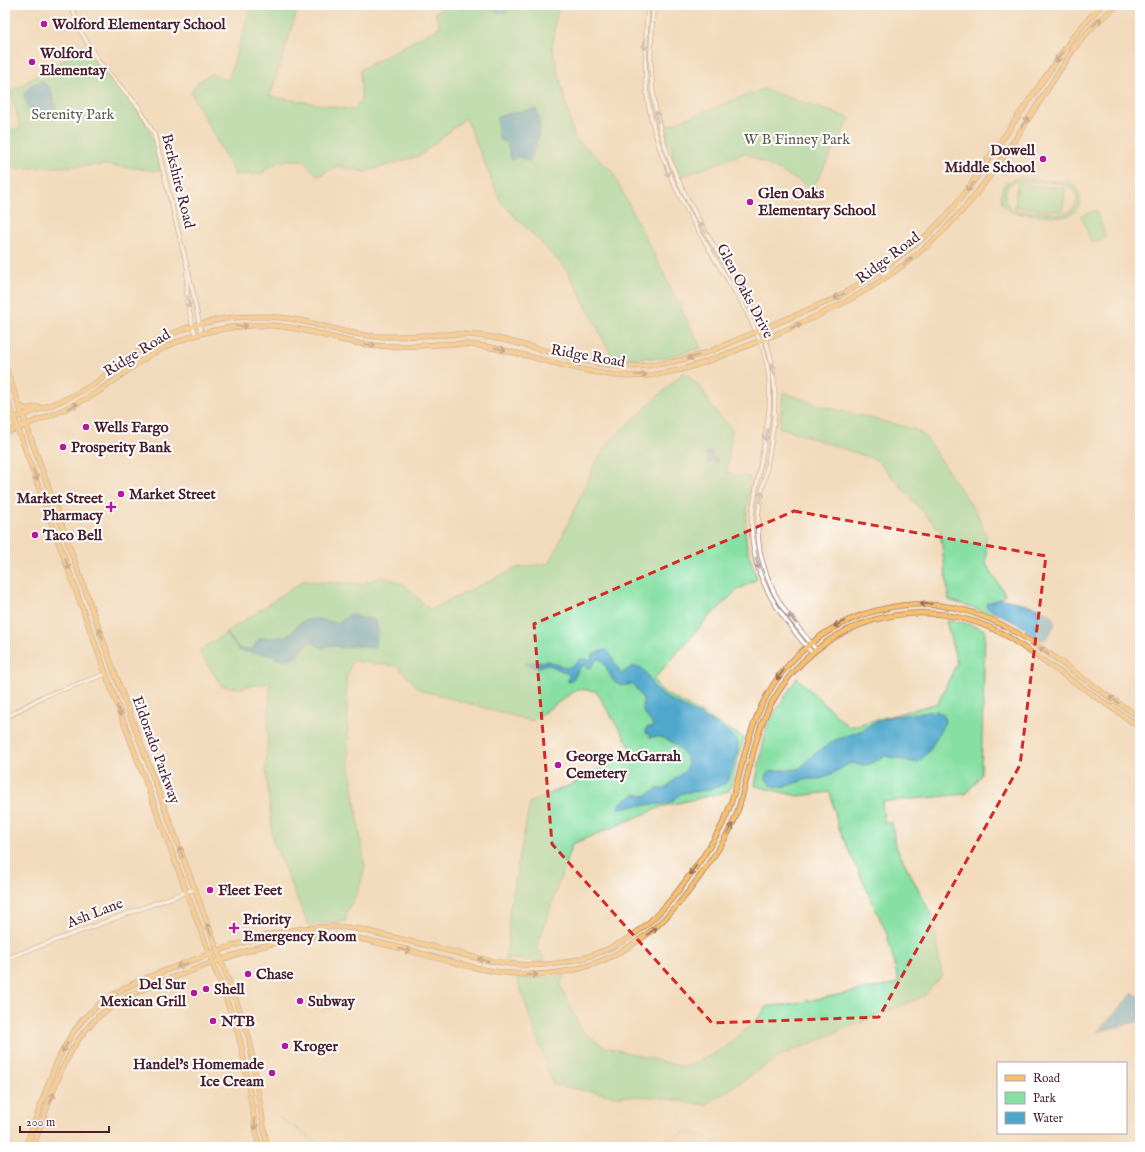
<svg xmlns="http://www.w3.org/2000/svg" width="1145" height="1152" font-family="'IM FELL English',serif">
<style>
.green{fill:#86dfa3;stroke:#687f67;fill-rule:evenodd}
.water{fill:#50a7cc;stroke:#4d637c}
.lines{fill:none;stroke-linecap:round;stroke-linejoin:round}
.stream{stroke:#50a7cc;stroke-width:1}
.minor-casing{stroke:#9e7d74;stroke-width:5}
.major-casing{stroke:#9e7d74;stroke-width:6}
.minor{stroke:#fff;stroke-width:3.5}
.major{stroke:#f8bf6c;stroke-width:4.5}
.oneway{stroke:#986748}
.oneway2{stroke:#ae9aa0}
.marked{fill:none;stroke:#d62828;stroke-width:3;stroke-dasharray:8 5;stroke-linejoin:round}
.poi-dot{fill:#b5179e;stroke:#fff;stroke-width:1.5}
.labels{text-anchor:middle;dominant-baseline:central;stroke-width:4;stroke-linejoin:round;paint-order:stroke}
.poi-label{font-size:15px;font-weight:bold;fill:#4a1f2b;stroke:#fff;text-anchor:start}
.park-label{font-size:15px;fill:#5c594f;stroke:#fff}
.street-label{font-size:15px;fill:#4a1f2b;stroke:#fff}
</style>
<rect width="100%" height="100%" fill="#fff"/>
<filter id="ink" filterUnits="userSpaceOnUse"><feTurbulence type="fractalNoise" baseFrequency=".025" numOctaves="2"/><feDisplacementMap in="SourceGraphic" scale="8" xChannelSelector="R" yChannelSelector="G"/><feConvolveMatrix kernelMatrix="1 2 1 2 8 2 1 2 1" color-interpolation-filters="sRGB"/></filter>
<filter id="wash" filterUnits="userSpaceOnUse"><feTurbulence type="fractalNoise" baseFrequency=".012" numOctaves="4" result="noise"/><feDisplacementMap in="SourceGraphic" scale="16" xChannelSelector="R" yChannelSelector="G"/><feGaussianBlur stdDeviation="0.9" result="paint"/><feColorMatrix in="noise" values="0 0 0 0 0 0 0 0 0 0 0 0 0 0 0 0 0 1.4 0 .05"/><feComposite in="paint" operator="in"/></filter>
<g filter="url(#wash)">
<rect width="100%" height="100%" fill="#f2dbbc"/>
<!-- green -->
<g class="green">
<path d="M251,5H299L270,96L353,110L361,100L360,70L440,27L435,13L446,5H558L552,47L574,137L612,171L701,348L664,358H613L567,270L500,201L466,118L419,156L364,172L337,166L318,176L302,160H288L274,164L261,174L235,175L191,93L199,81L212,74L228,81Z"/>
<path d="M85,47C99,68 120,85 135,105C149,125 156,147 161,171L105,165L5,169V130L21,129L10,92Z"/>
<path d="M763,89L850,118L811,192L801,182L745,153L680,177L664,127Z"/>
<path d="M5,97C11,105 12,114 5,122L7,127H5Z"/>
<path d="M1016,178L1070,182C1086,193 1082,214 1063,217L1014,213C1001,208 997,196 1005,184ZM1015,182C1029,182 1059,181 1070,187C1081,193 1078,210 1066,213C1059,215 1051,213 1045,212C1032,211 1004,215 1005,195C1005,188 1010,184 1015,182Z"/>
<path d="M1017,184L1065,188L1063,211L1015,207Z"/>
<path d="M1096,210L1106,237L1092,243L1081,216Z"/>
<path d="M684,372L701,387L712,407L732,429L727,473L750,477L745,531L747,548L757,579L736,591L707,619L654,679L660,690L744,738L729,791L661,807L572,844L537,947L546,961L505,959L508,946L509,912L530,802L575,783L632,750L596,691L577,689L532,721L420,690L397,666L352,661L346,680L349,760L365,867L358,892L347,911L346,921L308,925L273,841L266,771L270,683L239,688L221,686L199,651L303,581L363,584L382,576L405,585L430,610L516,568L550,563L594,466L608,443Z"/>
<path d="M783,392L817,405L914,429L925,436L978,515L986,536V564L1005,594L991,614L949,600L940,531L877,460L779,427Z"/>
<path d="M946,621L965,623L985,630L981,775L966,794L882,802L884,823H892L895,845L932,916L942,975L924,996L782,1055L706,1105L655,1097L617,1096L553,1085L517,979L565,976L560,985L582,1031L603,1046L683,1067C717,1057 746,1033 768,1006L787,1005L899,983L887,934L838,826L830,792L798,796L755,786L767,725L797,678L849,727L938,703L957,663Z"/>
</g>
<!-- water -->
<g class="water">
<path d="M492,5H512L506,13H497L489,7Z"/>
<path d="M42,81L50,88L56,109C55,116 48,119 42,118L35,110L28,107L24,95L31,85Z"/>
<path d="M536,109C544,132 536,139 530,162L519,157L511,160L507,143L499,139L497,118L506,114Z"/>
<path d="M712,452V458H717V462L708,463L706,453Z"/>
<path d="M1000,599C1009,599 1052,609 1054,619C1056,626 1050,633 1046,639L1041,640L1034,637L1023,627L986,607L987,603Z"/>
<path d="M351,614L359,618L372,619L376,621L378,632L374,648L356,646L342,648L332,645L322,648L310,641L297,656L283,661L266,654L240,651L225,633L226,632L240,649H253L258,640L262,638L284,637L292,632L299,623L308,620L317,619L338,623Z"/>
<path d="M605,650L609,652L621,674L631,667H640C651,675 650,687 662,695C676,704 732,730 737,741C741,749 731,777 725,784L708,790L682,793L670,803L664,804L643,805L618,808L620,803L636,794L645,796L658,789L667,788C671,779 684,776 687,767C691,753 663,731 650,738L649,734H647L645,730L647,727L653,728L651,722L643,712V699L633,684C608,690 613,672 600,659H597L590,668L584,665C575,669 577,680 568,682L569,674L547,664L535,668L525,663L548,661L566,668L574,665L580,659L591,660L592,654Z"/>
<path d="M936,711C943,713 945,715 945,722L929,751L918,763L885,756L870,764L861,765L851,763C842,768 833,773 824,778C818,780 811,778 805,780C793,783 774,794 766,779L767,774L771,771L799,769L813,755L835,740L863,730L871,724L888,717Z"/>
<path d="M1133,993L1140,997V1021L1097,1032Z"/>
</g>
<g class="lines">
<!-- stream -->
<g class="stream">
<path d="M280,1118L323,1146L336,1141L355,1147"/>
<path d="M655,1147L668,1143L677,1135L687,1132L704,1136L722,1147"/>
</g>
</g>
</g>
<g filter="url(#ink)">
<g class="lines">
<!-- minor casing -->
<g class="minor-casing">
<g id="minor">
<path d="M71,5L81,32L98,61L138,106L154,134L189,274L201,332"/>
<path d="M648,5C646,32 644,58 646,85C652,150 682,204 715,259C735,292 759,326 767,365C773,394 768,422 763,451C759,473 754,495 752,516C748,574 777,611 812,653"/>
<path d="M653,5C653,26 650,47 651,67C653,132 676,182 708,236C731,275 761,314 771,359C779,397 773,434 766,472C762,489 758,506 758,524C757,545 763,568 772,588C782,611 801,630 816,650"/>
<path d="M187,271V303L195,334"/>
<path d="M5,718L42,697L106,674"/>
<path d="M5,959L194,889"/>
<path d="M5,1097L7,1133L12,1147"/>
</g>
</g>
<!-- major casing -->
<g class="major-casing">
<g id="major">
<path d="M5,366L114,671L242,1017L249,1038L267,1147"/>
<path d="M5,393L106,674L236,1026L242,1049L259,1147"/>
<path d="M20,406L26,409L39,407"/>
<path d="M5,421C36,411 66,401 94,384C106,376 117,365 129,357C162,335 200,320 240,317C261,316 282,316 302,321C325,326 348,334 371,336C411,339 450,330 490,337C528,344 564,358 602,364C638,370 677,363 711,351L836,298L877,274L927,235L948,214L970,186L1073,37L1101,5"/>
<path d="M5,433C36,421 68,410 96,393C114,382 129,368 147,357C175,340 202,331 235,327C257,324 281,325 303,330C329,336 355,345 382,346C418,348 452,340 488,347C533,355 576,372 622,376C671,379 715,359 759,341C829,313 891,283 945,229C999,175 1035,104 1079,42L1097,22L1118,5"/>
<path d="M25,1147C43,1105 52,1058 81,1022C107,991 144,979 180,965C236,944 302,917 363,930C386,936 410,941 434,947C498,964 546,977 610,948C651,930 677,894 702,858C711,844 721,830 727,814C738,785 743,753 754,724C775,665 822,623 883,609C989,583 1057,668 1140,717"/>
<path d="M33,1147C48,1107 62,1052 93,1022C118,996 155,984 188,972C239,953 300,928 355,938C448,954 527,1003 620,952C659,931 685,899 709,863C720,847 731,831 737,813C749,777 753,737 771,704C818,618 921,588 1007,636L1140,727"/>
</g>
</g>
<!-- minor -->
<use href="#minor" class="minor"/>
<!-- major -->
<use href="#major" class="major"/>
</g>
<!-- one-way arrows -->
<defs><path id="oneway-shaft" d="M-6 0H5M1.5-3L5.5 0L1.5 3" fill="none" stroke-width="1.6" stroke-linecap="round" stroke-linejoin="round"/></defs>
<g class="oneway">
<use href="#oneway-shaft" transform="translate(1097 22) rotate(-43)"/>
<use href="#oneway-shaft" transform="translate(1059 57) rotate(124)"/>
<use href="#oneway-shaft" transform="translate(1025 122) rotate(-56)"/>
<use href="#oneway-shaft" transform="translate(970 187) rotate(128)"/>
<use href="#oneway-shaft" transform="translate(908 261) rotate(-39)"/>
<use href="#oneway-shaft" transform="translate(839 296) rotate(152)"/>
<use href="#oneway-shaft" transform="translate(242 326) rotate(-2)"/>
<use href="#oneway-shaft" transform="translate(796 326) rotate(-23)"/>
<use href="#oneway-shaft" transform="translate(370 345) rotate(9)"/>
<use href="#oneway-shaft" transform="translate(500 349) rotate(13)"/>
<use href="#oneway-shaft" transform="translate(693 357) rotate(164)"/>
<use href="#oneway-shaft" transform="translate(641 375) rotate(-3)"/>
<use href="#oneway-shaft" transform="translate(73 406) rotate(-27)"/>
<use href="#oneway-shaft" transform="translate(35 475) rotate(70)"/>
<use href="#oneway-shaft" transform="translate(67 564) rotate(71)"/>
<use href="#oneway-shaft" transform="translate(926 604) rotate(-179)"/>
<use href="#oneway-shaft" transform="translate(839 624) rotate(152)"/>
<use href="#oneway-shaft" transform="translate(101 634) rotate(-110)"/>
<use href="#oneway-shaft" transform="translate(1044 651) rotate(-143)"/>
<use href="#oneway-shaft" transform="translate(780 675) rotate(127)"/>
<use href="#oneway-shaft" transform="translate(1114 700) rotate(-146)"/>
<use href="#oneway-shaft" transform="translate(119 711) rotate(70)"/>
<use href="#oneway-shaft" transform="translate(730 829) rotate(-63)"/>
<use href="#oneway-shaft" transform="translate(181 852) rotate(-110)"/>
<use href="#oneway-shaft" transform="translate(693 870) rotate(125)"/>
<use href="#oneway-shaft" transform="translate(209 929) rotate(-110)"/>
<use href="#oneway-shaft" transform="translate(652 931) rotate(-38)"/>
<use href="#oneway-shaft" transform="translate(405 950) rotate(12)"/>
<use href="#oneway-shaft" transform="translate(483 960) rotate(-167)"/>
<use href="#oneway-shaft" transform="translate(182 965) rotate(159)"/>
<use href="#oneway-shaft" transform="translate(532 975) rotate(-3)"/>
<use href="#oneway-shaft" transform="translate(65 1047) rotate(119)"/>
<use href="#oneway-shaft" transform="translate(52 1098) rotate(-69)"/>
<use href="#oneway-shaft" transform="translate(255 1124) rotate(82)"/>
</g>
<g class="oneway2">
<use href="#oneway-shaft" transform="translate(645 44) rotate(92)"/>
<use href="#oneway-shaft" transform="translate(657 117) rotate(-101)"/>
<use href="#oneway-shaft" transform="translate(667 171) rotate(69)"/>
<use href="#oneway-shaft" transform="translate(703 228) rotate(-121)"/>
<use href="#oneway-shaft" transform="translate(188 302) rotate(81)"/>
<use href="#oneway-shaft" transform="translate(773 369) rotate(-100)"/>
<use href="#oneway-shaft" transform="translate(766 435) rotate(100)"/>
<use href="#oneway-shaft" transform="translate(761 497) rotate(-79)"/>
<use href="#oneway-shaft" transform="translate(757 563) rotate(75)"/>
<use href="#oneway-shaft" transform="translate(792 619) rotate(-128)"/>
</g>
</g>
<!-- marked area -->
<path d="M0 0H1145V1152H0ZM794,511L1046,556L1020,765L879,1017L712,1023L552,844L534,624Z" fill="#f2dbbc" fill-opacity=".55" fill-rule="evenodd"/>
<path class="marked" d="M794,511L1046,556L1020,765L879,1017L712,1023L552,844L534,624Z"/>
<!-- markers -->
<g class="poi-dot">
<circle cx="44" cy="24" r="4"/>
<circle cx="32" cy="62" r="4"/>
<circle cx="1043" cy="159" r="4"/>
<circle cx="750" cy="202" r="4"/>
<circle cx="86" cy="427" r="4"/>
<circle cx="63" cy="447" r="4"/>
<circle cx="121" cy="494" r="4"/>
<path d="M109 501h4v4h4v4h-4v4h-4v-4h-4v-4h4z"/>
<circle cx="35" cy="535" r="4"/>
<circle cx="558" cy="765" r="4"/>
<circle cx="210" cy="890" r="4"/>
<path d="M232 922h4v4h4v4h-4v4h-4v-4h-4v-4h4z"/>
<circle cx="248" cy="974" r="4"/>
<circle cx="206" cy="989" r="4"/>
<circle cx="194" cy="993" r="4"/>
<circle cx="300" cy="1001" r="4"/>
<circle cx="213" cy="1021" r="4"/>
<circle cx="285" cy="1046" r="4"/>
<circle cx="272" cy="1073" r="4"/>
</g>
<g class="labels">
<!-- poi labels -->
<g class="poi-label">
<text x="52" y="24">Wolford Elementary School</text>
<text x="40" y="53">Wolford<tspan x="40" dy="17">Elementay</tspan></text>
<text x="1035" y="150" text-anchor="end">Dowell<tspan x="1035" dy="17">Middle School</tspan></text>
<text x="758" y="193">Glen Oaks<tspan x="758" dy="17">Elementary School</tspan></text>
<text x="94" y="427">Wells Fargo</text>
<text x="71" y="447">Prosperity Bank</text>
<text x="129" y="494">Market Street</text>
<text x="103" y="498" text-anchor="end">Market Street<tspan x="103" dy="17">Pharmacy</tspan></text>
<text x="43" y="535">Taco Bell</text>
<text x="566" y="756">George McGarrah<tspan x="566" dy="17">Cemetery</tspan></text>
<text x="218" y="890">Fleet Feet</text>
<text x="243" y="919">Priority<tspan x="243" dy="17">Emergency Room</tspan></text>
<text x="256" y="974">Chase</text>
<text x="186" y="984" text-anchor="end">Del Sur<tspan x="186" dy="17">Mexican Grill</tspan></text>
<text x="214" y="989">Shell</text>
<text x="308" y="1001">Subway</text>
<text x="221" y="1021">NTB</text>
<text x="293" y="1046">Kroger</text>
<text x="264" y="1064" text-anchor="end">Handel's Homemade<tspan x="264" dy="17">Ice Cream</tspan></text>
</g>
<!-- park labels -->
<g class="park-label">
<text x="73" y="114">Serenity Park</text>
<text x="797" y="139">W B Finney Park</text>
</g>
<!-- street labels -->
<g class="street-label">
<text transform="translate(178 181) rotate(76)">Berkshire Road</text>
<text transform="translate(888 258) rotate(-37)">Ridge Road</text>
<text transform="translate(745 291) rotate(62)">Glen Oaks Drive</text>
<text transform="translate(137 353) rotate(-32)">Ridge Road</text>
<text transform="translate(588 356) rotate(10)">Ridge Road</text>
<text transform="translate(156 750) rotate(70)">Eldorado Parkway</text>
<text transform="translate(95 913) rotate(-21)">Ash Lane</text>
</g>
</g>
<!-- margin -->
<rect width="1145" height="1152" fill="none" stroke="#fff" stroke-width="20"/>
<!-- legend -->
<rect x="997" y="1062" width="130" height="72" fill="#ffffff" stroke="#b7a5aa"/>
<rect x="1005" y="1075" width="20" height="6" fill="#f8bf6c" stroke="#b7a5aa"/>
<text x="1033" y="1082" font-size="12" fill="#4a1f2b">Road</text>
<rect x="1005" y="1092" width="20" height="12" fill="#86dfa3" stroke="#b7a5aa"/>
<text x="1033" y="1102" font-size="12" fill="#4a1f2b">Park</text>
<rect x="1005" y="1112" width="20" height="12" fill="#50a7cc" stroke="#b7a5aa"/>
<text x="1033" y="1122" font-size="12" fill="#4a1f2b">Water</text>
<!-- scale -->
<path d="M20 1126v6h89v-6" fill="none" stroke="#4a1f2b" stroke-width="2"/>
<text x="26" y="1126" font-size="12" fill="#4a1f2b" stroke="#ffffff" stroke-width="3" paint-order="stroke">200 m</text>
</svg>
